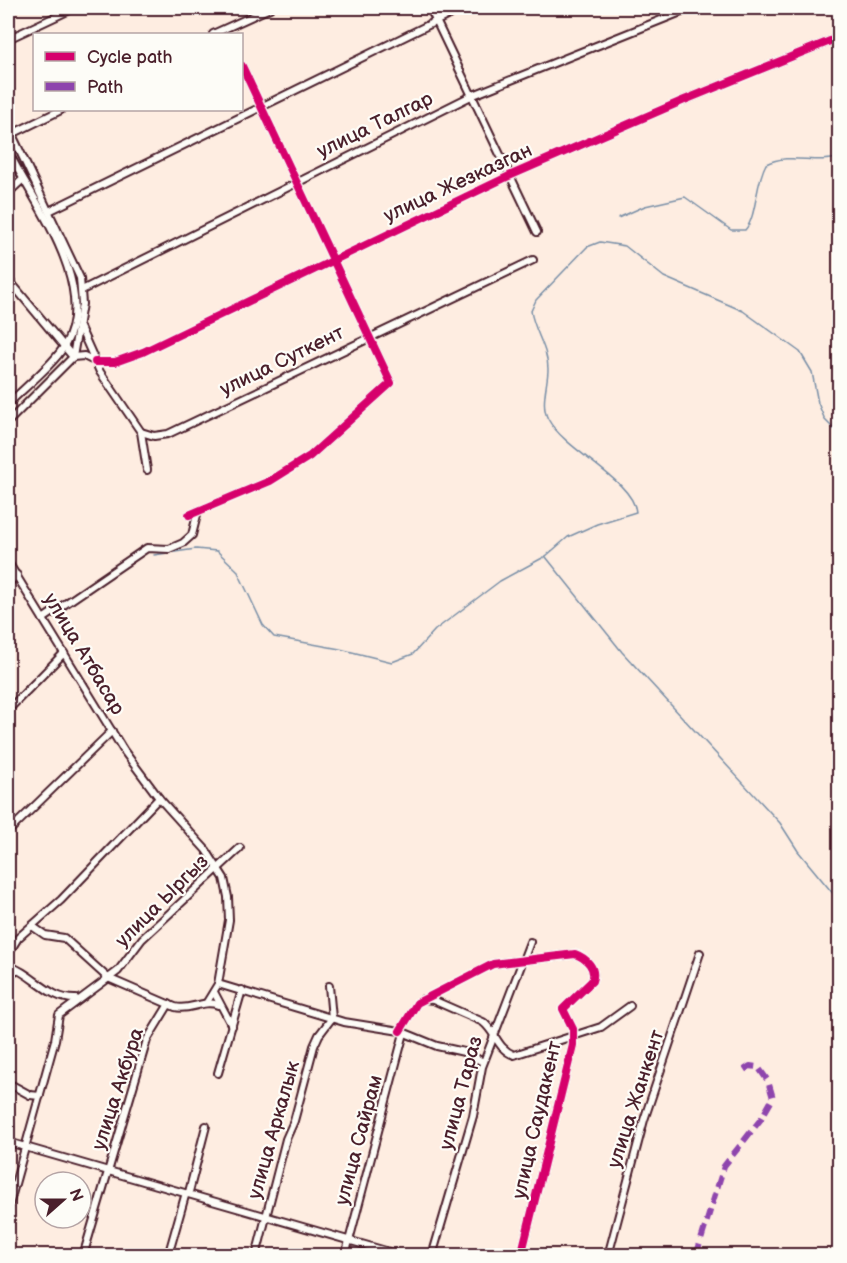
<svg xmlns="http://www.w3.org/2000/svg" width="847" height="1263" font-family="'Balsamiq Sans',sans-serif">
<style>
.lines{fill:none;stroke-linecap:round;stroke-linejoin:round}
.stream{stroke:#798fa7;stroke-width:1.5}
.minor-casing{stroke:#4a1f2b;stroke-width:10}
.minor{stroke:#fdfcf7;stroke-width:6}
.quiet{stroke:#8e44ad;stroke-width:6;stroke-dasharray:12 6;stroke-linecap:butt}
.cycleway-casing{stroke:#fdfcf7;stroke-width:11}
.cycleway{stroke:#d6006c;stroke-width:8}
.labels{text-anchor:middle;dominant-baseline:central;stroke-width:4.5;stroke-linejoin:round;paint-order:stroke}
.street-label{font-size:20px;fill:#4a1f2b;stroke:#fdfcf7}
</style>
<rect width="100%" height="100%" fill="#feede1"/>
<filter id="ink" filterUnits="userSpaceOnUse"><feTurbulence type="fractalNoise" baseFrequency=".0167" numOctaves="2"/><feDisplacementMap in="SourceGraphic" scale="12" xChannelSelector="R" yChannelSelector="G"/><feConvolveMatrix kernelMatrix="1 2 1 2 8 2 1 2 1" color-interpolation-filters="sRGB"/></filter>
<g filter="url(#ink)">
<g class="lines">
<!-- stream -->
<g class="stream">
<path d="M618,218L645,206L685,197L731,230H745C757,217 755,184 766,164C791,152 814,165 840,157"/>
<path d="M154,555L196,549L217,551L237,570L263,625L274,637L340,649L392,662L413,654L435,630L500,581L546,556L568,537L597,524L636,512C633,480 565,451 548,419C540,404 548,385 548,369C548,348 534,331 531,311L536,300L587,247L600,242L625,246L664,277L743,311L800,352L812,372L818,403L825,420L840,435"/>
<path d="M546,557L622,652L780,823L798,851L840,902"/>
</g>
<!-- minor casing -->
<g class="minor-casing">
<g id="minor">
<path d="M430,8L537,232"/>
<path d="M213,34L270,8"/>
<path d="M8,39L74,8"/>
<path d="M8,126L80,278L82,304L73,357"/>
<path d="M12,134L61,110"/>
<path d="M8,151C34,203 99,286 65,345C55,363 23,389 8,404"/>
<path d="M8,193L22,180"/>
<path d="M49,211L463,8"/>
<path d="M8,279L73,357"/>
<path d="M82,290L471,96L691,8"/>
<path d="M79,325L100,372L141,432L147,470"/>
<path d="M73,357L84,356L94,361"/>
<path d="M95,362H115L143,352L509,176L682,101L840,37"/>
<path d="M8,422L73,357"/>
<path d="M141,432L154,436L168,434L533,260"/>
<path d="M189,515L270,481L310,456L391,383L242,66"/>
<path d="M8,562L124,751L159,798L206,850L224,878L228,897L229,920L218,984L207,1002"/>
<path d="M8,584L17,575"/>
<path d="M43,619L147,548L169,549L183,543L192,535L198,511"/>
<path d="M8,710L64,653"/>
<path d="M8,832L112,731"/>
<path d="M32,926L45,935L64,938L108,978L175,1007C190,1011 203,999 218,1005"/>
<path d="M8,954L18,938L61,900L159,798"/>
<path d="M8,966C32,972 48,1000 76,999"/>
<path d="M218,984L344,1022L400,1031L437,1046L464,1052L483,1062"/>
<path d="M214,992L232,1026"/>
<path d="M423,999L433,1000L483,1022C496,1032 497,1049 514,1055L601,1027L630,1006"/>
<path d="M400,1031L417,1003L493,964L575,954C586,958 597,968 592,981L563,1009L573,1029V1045L521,1256"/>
<path d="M218,1073L242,990"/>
<path d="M8,1083L30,1095L40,1096"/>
<path d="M8,1142L403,1256"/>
<path d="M8,1209L55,1040L59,1015L118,971L142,939L240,848"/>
<path d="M83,1256L147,1040L169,1004"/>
<path d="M168,1256L185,1196L189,1192L206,1126"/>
<path d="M256,1256L286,1139L294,1121L314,1046L319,1035L332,1018L329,986"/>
<path d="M345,1256L404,1033"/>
<path d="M432,1256L473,1116L482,1067L530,942"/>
<path d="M608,1256L644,1120L700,953"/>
</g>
</g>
<!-- minor -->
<use href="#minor" class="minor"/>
<!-- quiet -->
<path class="quiet" d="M696,1256L724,1166L761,1119L773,1098L768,1081L758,1067L750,1066L744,1070"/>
<!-- cycleway casing -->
<g class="cycleway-casing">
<g id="cycleway">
<path d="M95,362H115L143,352L509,176L682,101L840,37"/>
<path d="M189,515L270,481L310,456L391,383L242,66"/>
<path d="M400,1031L417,1003L493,964L575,954C586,958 597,968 592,981L563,1009L573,1029V1045L521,1256"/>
</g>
</g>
<!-- cycleway -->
<use href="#cycleway" class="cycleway"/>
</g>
</g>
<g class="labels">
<!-- street labels -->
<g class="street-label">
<text transform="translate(375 125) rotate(-26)">улица Талгар</text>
<text transform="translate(458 183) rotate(-25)">улица Жезказган</text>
<text transform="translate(282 361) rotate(-26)">улица Суткент</text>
<text transform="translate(84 654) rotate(59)">улица Атбасар</text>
<text transform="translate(162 901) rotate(-45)">улица Ыргыз</text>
<text transform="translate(118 1089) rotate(-72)">улица Акбура</text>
<text transform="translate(461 1093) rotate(-75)">улица Тараз</text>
<text transform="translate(636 1099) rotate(-72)">улица Жанкент</text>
<text transform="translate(537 1120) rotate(-77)">улица Саудакент</text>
<text transform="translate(274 1130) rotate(-74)">улица Аркалык</text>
<text transform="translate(359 1140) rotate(-75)">улица Сайрам</text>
</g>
</g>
<!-- margin -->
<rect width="847" height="1263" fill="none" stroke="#fdfcf7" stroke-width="30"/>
<rect x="15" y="15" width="817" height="1233" fill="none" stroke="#4a1f2b" stroke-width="2" filter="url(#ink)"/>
<!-- legend -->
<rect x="33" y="33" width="210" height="78" fill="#fdfcf7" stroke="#b5a4a5" stroke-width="1.5"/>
<rect x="45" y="52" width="30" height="9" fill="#d6006c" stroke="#b5a4a5" stroke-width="1.5"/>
<text x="87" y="63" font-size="18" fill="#4a1f2b">Cycle path</text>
<rect x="45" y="82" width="30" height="9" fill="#8e44ad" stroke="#b5a4a5" stroke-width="1.5"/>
<text x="87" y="93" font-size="18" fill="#4a1f2b">Path</text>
<!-- north arrow -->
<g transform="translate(63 1200) rotate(69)"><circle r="28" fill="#fdfcf7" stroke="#b5a4a5" stroke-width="1.5"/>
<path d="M0-4.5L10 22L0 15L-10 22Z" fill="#4a1f2b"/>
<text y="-9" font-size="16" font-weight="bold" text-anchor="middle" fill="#4a1f2b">N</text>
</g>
</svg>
